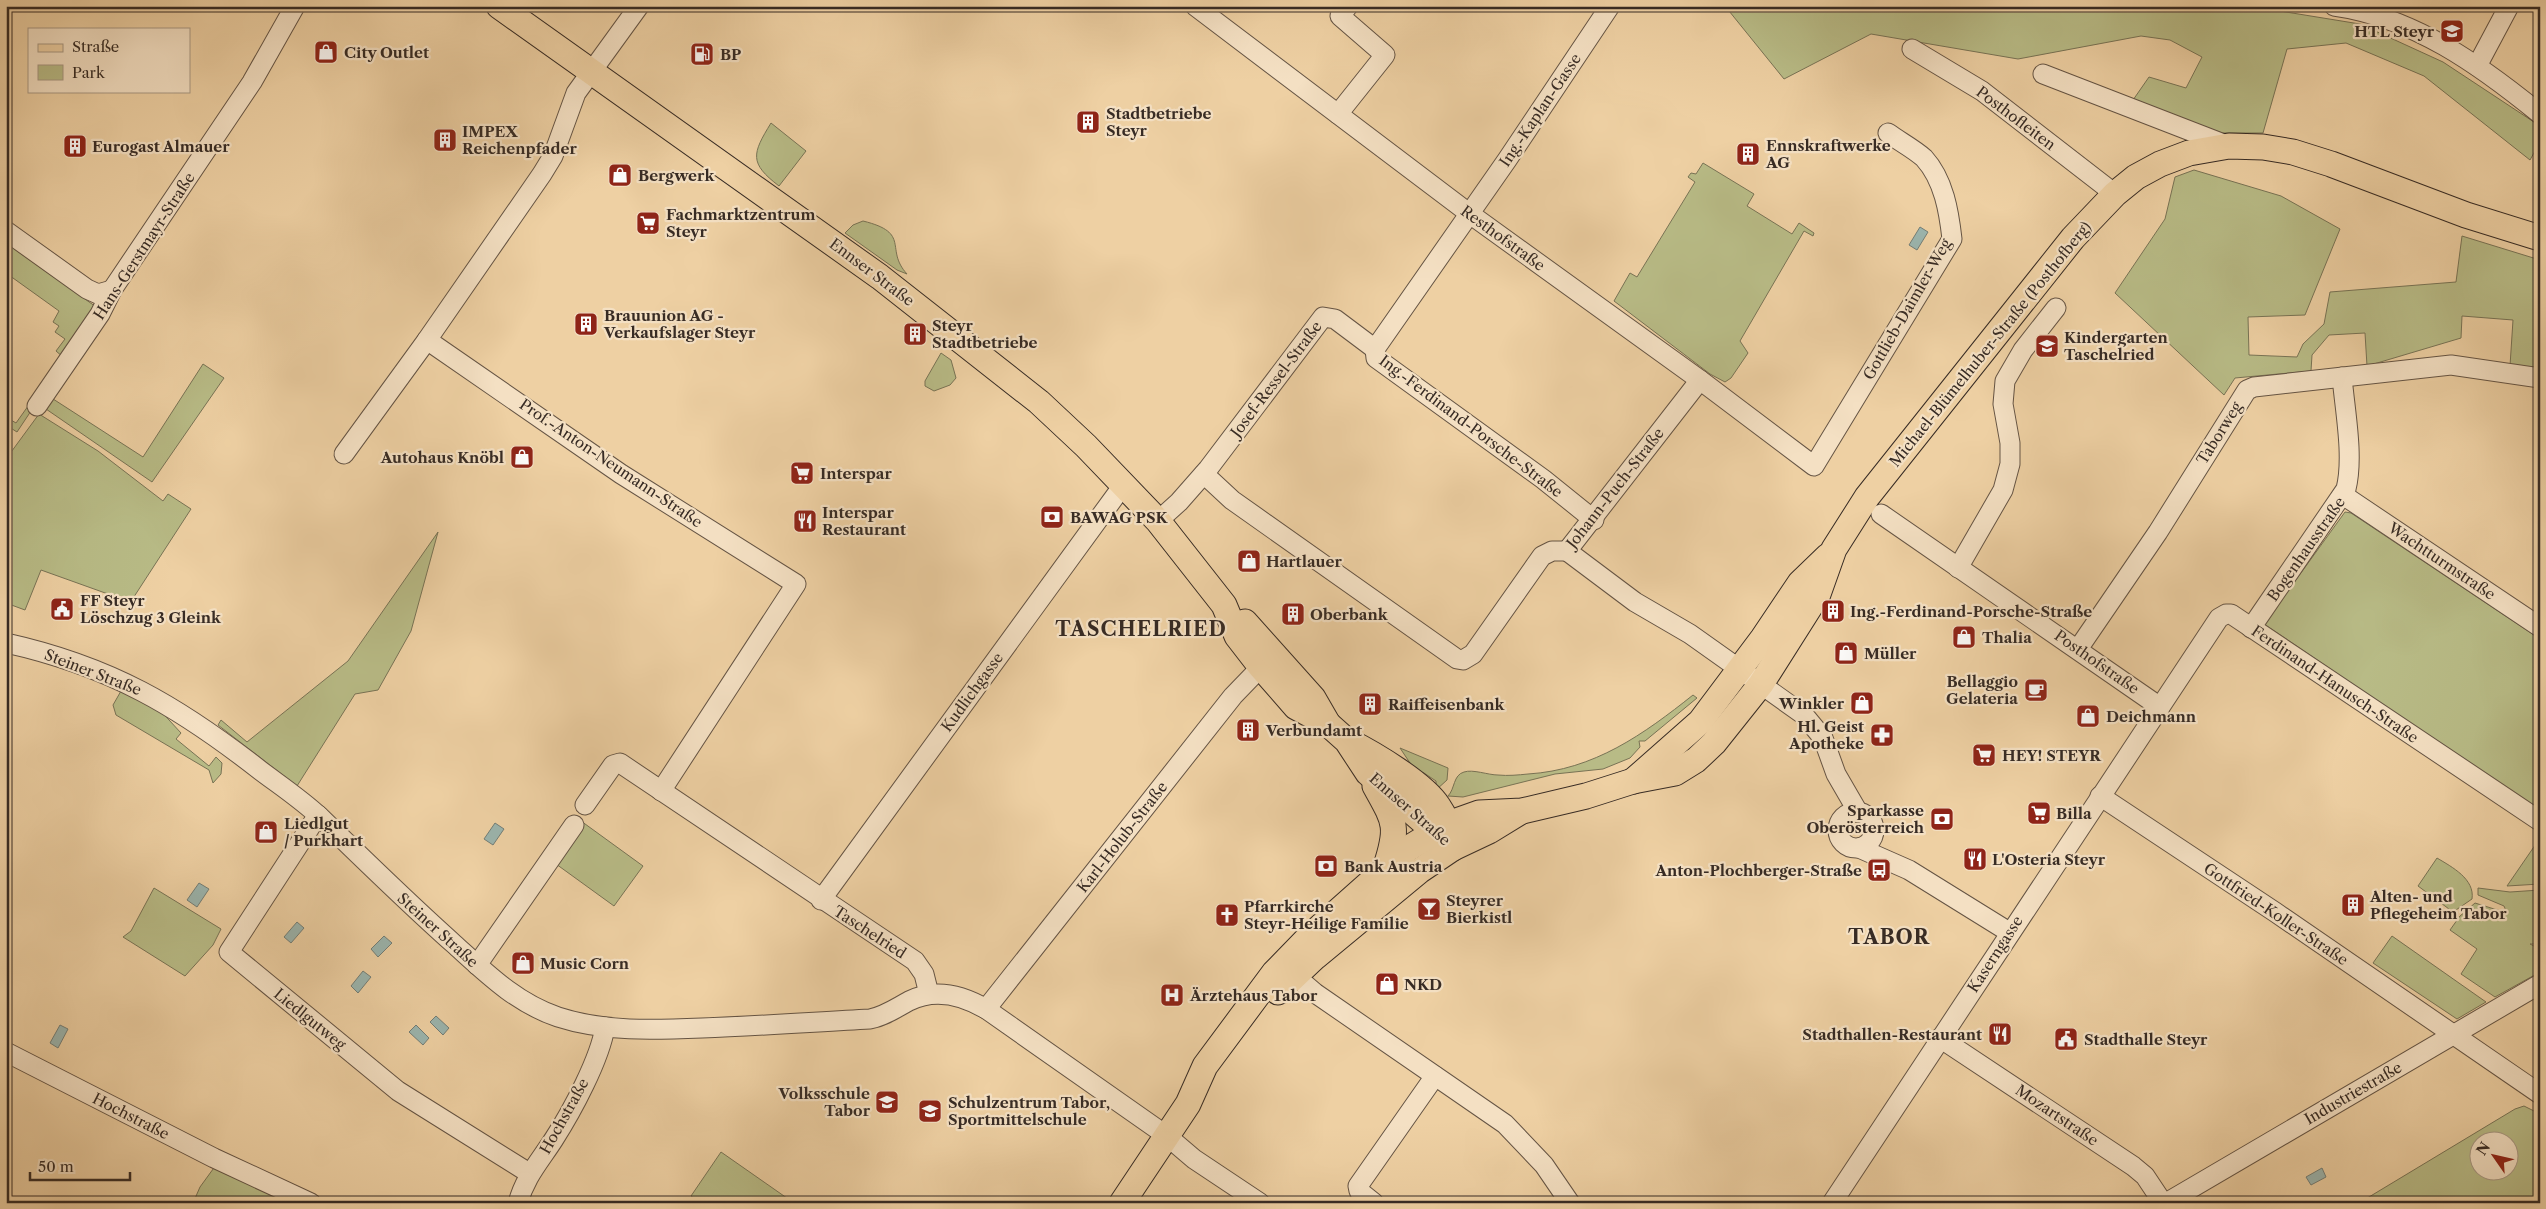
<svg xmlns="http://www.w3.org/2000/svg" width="2546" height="1209" font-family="'Libre Caslon Text',serif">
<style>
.green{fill:#b8bb86;stroke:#787355;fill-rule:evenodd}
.water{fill:#9bb5ae;stroke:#737e77}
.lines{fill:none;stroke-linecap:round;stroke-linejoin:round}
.minor-casing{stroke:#655444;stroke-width:21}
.major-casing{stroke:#372b24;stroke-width:27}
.minor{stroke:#f4e0c3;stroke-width:19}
.major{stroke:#eed0a3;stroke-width:25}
.labels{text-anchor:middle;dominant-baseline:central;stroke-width:4.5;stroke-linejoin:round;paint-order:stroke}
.poi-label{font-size:15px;font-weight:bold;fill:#372b24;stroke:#f4e0c3;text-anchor:start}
.street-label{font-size:15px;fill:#372b24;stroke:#f4e0c3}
.district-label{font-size:20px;font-weight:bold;letter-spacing:1px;fill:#372b24;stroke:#f4e0c3}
</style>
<rect width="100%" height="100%" fill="#eed0a3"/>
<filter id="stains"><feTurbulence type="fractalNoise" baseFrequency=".004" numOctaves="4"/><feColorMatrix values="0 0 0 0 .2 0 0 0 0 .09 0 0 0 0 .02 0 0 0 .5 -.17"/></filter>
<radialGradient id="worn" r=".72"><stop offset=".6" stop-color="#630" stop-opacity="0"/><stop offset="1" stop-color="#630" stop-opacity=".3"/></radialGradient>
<!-- green -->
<g class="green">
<path d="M1725,6H2249L2360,24L2443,62L2540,126V142L2530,160L2424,76L2346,43L2287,49L2263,133H2222L2133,100L2149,77L2186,88L2202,57L2170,40L2141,36L2018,59L1871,34L1784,79Z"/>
<path d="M771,123L806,151L779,186C749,163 752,154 771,123Z"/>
<path d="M1703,163L1754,194L1747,206L1792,234L1799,223L1814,233L1813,236L1804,231L1740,341L1748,353L1731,378L1725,382L1710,374L1614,301L1630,273L1637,277L1695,182L1688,177L1691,173L1696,174Z"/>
<path d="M2194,170L2281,196L2340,229L2305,315L2248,317L2249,355L2297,357L2303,344L2324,324L2330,292L2456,282L2462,236L2540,260V371L2510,366L2513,320L2462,316L2461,338L2367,366L2365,333L2329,335L2312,355L2311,371L2235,378L2224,395L2115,293L2165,219L2175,177Z"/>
<path d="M863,221C912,233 884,249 907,274L897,270L845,233L853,225Z"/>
<path d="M6,243L99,309L17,432L6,425V417L16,423L63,357L56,351L65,339L55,332L59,326L53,322L59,311L6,273Z"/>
<path d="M941,353L951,360L956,378L950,385L934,391L925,386V381Z"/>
<path d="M203,364L224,378L152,482L46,409L50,397L143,457Z"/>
<path d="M39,414L98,451L163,501L168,494L191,509L128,606L115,600L108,594L41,570L25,610L6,603V459Z"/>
<path d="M2345,512L2351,513L2540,639V659L2534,668L2540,673V811L2264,624Z"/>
<path d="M438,532L411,631L378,690L355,694L297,786L218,725L221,720L247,742L348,661Z"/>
<path d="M121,691L158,708L181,733L176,739L209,766L216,757L222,763L221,774L213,783L209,770L116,715L113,705Z"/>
<path d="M1693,695L1697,698L1645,741H1639L1640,747L1630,758L1603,769L1555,774L1463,797L1448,796C1455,789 1453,775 1464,772C1473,769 1488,775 1498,775C1508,776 1518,775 1528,774C1594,770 1644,734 1693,695Z"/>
<path d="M1400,748L1448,768L1447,780L1436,790V781L1424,773L1416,772Z"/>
<path d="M581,821L643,866L614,906L556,864Z"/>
<path d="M2540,838V884L2507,886Z"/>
<path d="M2437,858C2452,867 2475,879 2472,899L2453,912L2418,886Z"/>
<path d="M154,888L221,929L213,945L185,976L123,937L131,931Z"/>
<path d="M2478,888L2510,892L2540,890V944H2530L2540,949V972L2495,997L2461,974L2477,949L2450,930L2460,916L2475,903L2507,913L2504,906L2478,895Z"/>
<path d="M2392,936L2486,1002L2457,1019L2373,963Z"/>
<path d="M2524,1106L2540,1114V1203H2359L2515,1109ZM2478,1142H2508V1172H2478Z"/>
<path d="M721,1152L794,1203H700L691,1196Z"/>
<path d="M216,1165L299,1203L212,1201L193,1203L200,1187Z"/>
</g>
<!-- water -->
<g class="water">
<path d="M1920,227L1928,232L1917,250L1909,245Z"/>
<path d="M495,823L504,829L493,845L484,839Z"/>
<path d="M199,883L209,889L197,907L187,900Z"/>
<path d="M297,922L304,928L291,943L284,937Z"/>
<path d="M384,936L392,943L378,957L371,949Z"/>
<path d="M363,971L371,977L358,993L351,986Z"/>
<path d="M436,1016L449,1028L443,1035L430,1022Z"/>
<path d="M60,1025L68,1029L58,1048L50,1043Z"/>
<path d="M416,1025L429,1038L423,1045L409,1032Z"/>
<path d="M2322,1168L2326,1177L2311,1185L2306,1177Z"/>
</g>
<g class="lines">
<!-- minor casing -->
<g class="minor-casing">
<g id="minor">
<path d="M639,6L576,93L553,156L542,174L427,340L621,474L796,584L661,791"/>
<path d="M1195,6L1470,214L1700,380L1814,466L1952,239C1949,212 1944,180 1924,158C1914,149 1899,141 1888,133"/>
<path d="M2334,6C2413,17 2480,65 2540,114"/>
<path d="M1912,49L1982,91L2115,194"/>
<path d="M2477,66L2509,6"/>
<path d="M2043,74L2229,146"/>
<path d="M1338,114L1385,55L1340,16L1348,6"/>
<path d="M6,231L87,289L98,294L112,290"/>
<path d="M1375,349L1507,160L1610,6"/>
<path d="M1375,349L1376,358L1543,479L1594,520"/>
<path d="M37,406L100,314L112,290L252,82L295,6"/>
<path d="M344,454L427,340"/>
<path d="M1204,474L1232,500L1457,659L1463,660L1473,654L1542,556L1552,551H1567"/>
<path d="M2343,495L2540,627"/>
<path d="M1881,514L2160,707"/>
<path d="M1158,521L1179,502L1208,469L1323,317L1335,319L1375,349"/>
<path d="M1567,551L1635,602L1690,634L1804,715L1823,738L1836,774L1858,812"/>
<path d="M1567,551L1700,380"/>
<path d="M1958,568L2003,490L2010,464V443L2003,404L2005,381L2023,350L2056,308"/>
<path d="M2251,628L2346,489C2354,457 2345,411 2342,377"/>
<path d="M6,643C110,666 178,706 261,771C281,786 302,800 320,817C364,860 408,903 454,944C486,973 516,1003 558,1017C604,1032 654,1030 702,1028C758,1026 814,1022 870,1019C885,1016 896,1008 909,1001C935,988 962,995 986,1009L1167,1136L1194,1159L1260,1203"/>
<path d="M2078,649L2158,532L2247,390L2254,387L2451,365L2540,378"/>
<path d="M2100,796L2275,912L2540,1094"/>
<path d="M585,805L613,765L620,763L915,961L924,974L929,994"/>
<circle cx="1856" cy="830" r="18"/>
<path d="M318,815L229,952L398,1091L529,1173"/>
<path d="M1859,848L1909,870L2009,932"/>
<path d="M821,900L1116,495L1125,486"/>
<path d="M477,965L574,825"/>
<path d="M1294,975L1315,993L1505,1124L1544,1165L1570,1203"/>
<path d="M986,1009L1233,696L1261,667"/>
<path d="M1940,1038L2133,1166L2145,1176L2163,1203"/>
<path d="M6,1052L214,1158L311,1203"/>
<path d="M518,1203C525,1177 540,1161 554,1139C572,1111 600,1059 605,1027"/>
<path d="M1374,1203L1359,1191L1358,1186L1435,1076"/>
<path d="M1832,1203L2219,618L2226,614H2231L2540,821"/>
<path d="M2166,1203L2540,984"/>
</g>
</g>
<!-- major casing -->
<g class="major-casing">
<g id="major">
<path d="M499,6L880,277L1039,402L1086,446L1158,521L1224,605L1237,636L1261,667L1296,707L1328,724L1347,741L1368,773L1453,848"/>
<path d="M1245,622L1313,698L1328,724"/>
<path d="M1350,742C1374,754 1424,784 1438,806C1445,816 1449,827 1451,838"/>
<path d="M1633,781L1700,722L1763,638L1800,583L1828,556"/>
<path d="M1375,786C1395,822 1399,826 1386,866"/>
<path d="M1278,992L1315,957L1419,871L1453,848L1489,831L1520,812"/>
<path d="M1122,1203L1188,1104L1205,1066L1274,973L1310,936L1409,848L1448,824L1479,813L1522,811L1586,796L1633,781L1675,773L1696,760L1714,743L1761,684L1818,594L1834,549L1867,497L2073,238L2115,194L2136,177L2160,164L2189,153L2229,146L2263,147L2293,152L2331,164L2466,215L2540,238"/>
</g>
</g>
<!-- minor -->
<use href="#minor" class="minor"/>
<!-- major -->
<use href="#major" class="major"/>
</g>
<!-- icons -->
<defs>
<g id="school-square" transform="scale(1.25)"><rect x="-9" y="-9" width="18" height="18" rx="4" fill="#8f2418" stroke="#f4e0c3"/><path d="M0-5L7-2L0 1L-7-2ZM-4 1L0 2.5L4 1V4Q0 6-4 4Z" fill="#fff"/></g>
<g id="shop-square" transform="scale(1.25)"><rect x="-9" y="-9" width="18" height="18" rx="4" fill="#8f2418" stroke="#f4e0c3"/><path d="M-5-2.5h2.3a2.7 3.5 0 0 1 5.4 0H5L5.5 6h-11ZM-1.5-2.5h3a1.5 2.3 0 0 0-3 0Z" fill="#fff"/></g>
<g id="fuel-square" transform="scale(1.25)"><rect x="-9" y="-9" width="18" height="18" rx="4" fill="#8f2418" stroke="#f4e0c3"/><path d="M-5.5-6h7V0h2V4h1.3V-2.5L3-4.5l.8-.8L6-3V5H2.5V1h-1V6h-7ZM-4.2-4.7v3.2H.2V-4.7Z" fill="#fff"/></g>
<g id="building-square" transform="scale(1.25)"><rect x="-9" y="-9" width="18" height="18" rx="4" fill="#8f2418" stroke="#f4e0c3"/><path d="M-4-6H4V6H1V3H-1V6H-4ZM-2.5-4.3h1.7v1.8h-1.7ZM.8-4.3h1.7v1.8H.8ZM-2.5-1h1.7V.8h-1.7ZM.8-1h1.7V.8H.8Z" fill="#fff"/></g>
<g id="supermarket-square" transform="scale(1.25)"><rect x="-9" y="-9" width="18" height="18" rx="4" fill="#8f2418" stroke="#f4e0c3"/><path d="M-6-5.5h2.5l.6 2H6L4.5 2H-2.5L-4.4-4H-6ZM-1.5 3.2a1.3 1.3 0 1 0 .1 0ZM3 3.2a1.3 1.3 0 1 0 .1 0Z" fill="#fff"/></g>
<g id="bank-square" transform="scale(1.25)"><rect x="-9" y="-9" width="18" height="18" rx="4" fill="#8f2418" stroke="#f4e0c3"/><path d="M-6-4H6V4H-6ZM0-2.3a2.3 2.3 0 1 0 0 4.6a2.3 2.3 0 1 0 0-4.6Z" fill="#fff"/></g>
<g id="restaurant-square" transform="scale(1.25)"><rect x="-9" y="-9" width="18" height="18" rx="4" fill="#8f2418" stroke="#f4e0c3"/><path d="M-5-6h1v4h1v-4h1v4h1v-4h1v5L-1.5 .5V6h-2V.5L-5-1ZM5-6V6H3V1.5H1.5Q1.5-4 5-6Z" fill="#fff"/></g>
<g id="civic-square" transform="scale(1.25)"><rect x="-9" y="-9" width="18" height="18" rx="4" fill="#8f2418" stroke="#f4e0c3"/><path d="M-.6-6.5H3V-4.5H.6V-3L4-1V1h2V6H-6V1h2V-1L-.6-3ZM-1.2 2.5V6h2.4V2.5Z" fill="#fff"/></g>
<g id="cafe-square" transform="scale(1.25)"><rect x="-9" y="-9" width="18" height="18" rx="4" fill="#8f2418" stroke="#f4e0c3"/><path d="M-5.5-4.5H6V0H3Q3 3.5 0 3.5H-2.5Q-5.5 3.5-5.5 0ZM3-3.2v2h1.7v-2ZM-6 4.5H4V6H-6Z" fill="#fff"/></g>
<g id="pharmacy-square" transform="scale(1.25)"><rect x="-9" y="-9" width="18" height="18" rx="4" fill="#8f2418" stroke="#f4e0c3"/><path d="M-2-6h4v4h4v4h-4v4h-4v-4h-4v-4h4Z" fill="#fff"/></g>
<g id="bus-square" transform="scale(1.25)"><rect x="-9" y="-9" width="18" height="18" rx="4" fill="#8f2418" stroke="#f4e0c3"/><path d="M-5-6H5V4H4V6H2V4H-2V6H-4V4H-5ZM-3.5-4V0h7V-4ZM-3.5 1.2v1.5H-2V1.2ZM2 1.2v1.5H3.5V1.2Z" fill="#fff"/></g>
<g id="bar-square" transform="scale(1.25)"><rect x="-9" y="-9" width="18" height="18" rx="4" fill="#8f2418" stroke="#f4e0c3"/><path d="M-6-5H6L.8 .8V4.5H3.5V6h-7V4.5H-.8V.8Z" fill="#fff"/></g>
<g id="church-square" transform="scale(1.25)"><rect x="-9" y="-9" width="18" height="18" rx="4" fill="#8f2418" stroke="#f4e0c3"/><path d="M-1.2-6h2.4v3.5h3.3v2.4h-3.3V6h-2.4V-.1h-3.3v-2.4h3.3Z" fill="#fff"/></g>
<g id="hospital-square" transform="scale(1.25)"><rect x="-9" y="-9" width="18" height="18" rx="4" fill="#8f2418" stroke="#f4e0c3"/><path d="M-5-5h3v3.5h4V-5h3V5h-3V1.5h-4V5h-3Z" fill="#fff"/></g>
</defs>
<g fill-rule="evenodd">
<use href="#school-square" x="2452" y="31"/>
<use href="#shop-square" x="326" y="52"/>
<use href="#fuel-square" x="702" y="54"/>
<use href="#building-square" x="1088" y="122"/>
<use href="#building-square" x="445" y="140"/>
<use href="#building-square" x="75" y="146"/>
<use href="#building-square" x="1748" y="154"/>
<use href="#shop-square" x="620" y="175"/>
<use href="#supermarket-square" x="648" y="223"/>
<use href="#building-square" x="586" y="324"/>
<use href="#building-square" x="915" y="334"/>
<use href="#school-square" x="2047" y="346"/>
<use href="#shop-square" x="522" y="457"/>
<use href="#supermarket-square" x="802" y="473"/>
<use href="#bank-square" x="1052" y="517"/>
<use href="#restaurant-square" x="805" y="521"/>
<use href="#shop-square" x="1249" y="561"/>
<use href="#civic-square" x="62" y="609"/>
<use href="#building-square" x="1833" y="611"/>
<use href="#building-square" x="1293" y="614"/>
<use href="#shop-square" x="1964" y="637"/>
<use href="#shop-square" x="1846" y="653"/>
<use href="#cafe-square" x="2036" y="690"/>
<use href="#shop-square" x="1862" y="703"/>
<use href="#building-square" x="1370" y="704"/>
<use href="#shop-square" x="2088" y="716"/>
<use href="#building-square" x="1248" y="730"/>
<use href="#pharmacy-square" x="1882" y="735"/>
<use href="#supermarket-square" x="1984" y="755"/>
<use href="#supermarket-square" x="2039" y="813"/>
<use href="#bank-square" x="1942" y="819"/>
<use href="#shop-square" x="266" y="832"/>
<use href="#restaurant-square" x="1975" y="859"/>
<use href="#bank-square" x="1326" y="866"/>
<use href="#bus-square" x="1879" y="870"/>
<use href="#building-square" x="2353" y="905"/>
<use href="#bar-square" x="1429" y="909"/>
<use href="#church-square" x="1227" y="915"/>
<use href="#shop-square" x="523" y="963"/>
<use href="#shop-square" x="1387" y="984"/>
<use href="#hospital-square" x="1172" y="995"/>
<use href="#restaurant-square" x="2000" y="1034"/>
<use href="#civic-square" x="2066" y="1039"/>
<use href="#school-square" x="887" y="1102"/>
<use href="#school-square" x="930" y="1111"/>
</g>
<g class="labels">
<!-- poi labels -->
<g class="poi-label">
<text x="2434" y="31" text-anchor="end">HTL Steyr</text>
<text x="344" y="52">City Outlet</text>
<text x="720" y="54">BP</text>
<text x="1106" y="113">Stadtbetriebe<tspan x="1106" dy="17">Steyr</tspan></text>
<text x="462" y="131">IMPEX<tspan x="462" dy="17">Reichenpfader</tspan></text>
<text x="1766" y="145">Ennskraftwerke<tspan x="1766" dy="17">AG</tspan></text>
<text x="92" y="146">Eurogast Almauer</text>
<text x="638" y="175">Bergwerk</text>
<text x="666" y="214">Fachmarktzentrum<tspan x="666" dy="17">Steyr</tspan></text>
<text x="604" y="315">Brauunion AG -<tspan x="604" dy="17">Verkaufslager Steyr</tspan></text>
<text x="932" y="325">Steyr<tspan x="932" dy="17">Stadtbetriebe</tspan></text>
<text x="2064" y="337">Kindergarten<tspan x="2064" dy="17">Taschelried</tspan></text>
<text x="504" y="457" text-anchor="end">Autohaus Knöbl</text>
<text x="820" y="473">Interspar</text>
<text x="822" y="512">Interspar<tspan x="822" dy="17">Restaurant</tspan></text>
<text x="1070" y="517">BAWAG PSK</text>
<text x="1266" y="561">Hartlauer</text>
<text x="80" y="600">FF Steyr<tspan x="80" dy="17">Löschzug 3 Gleink</tspan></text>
<text x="1850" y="611">Ing.-Ferdinand-Porsche-Straße</text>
<text x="1310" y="614">Oberbank</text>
<text x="1982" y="637">Thalia</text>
<text x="1864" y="653">Müller</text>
<text x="2018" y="681" text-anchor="end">Bellaggio<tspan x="2018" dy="17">Gelateria</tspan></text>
<text x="1844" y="703" text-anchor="end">Winkler</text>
<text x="1388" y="704">Raiffeisenbank</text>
<text x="2106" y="716">Deichmann</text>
<text x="1864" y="726" text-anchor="end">Hl. Geist<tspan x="1864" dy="17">Apotheke</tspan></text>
<text x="1266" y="730">Verbundamt</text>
<text x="2002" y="755">HEY! STEYR</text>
<text x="1924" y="810" text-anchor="end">Sparkasse<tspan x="1924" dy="17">Oberösterreich</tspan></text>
<text x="2056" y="813">Billa</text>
<text x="284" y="823">Liedlgut<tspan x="284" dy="17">/ Purkhart</tspan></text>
<text x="1992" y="859">L'Osteria Steyr</text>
<text x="1344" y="866">Bank Austria</text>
<text x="1862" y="870" text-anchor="end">Anton-Plochberger-Straße</text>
<text x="2370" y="896">Alten- und<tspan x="2370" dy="17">Pflegeheim Tabor</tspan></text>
<text x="1446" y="900">Steyrer<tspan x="1446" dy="17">Bierkistl</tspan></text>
<text x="1244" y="906">Pfarrkirche<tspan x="1244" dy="17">Steyr-Heilige Familie</tspan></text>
<text x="540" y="963">Music Corn</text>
<text x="1404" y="984">NKD</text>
<text x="1190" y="995">Ärztehaus Tabor</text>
<text x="1982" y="1034" text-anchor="end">Stadthallen-Restaurant</text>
<text x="2084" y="1039">Stadthalle Steyr</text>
<text x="870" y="1093" text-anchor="end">Volksschule<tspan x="870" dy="17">Tabor</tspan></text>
<text x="948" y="1102">Schulzentrum Tabor,<tspan x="948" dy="17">Sportmittelschule</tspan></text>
</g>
<!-- street labels -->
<g class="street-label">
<text transform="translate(1540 110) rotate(-56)">Ing.-Kaplan-Gasse</text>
<text transform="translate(2016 118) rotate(37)">Posthofleiten</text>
<text transform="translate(1503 238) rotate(36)">Resthofstraße</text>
<text transform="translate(144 246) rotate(-57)">Hans-Gerstmayr-Straße</text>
<text transform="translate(872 272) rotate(37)">Ennser Straße</text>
<text transform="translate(1907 309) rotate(-60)">Gottlieb-Daimler-Weg</text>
<text transform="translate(1990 344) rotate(-51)">Michael-Blümelhuber-Straße (Posthofberg)</text>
<text transform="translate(1276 379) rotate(-53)">Josef-Ressel-Straße</text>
<text transform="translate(1471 426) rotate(37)">Ing.-Ferdinand-Porsche-Straße</text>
<text transform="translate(2219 433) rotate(-58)">Taborweg</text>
<text transform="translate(611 463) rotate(34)">Prof.-Anton-Neumann-Straße</text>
<text transform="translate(1615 488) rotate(-52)">Johann-Puch-Straße</text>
<text transform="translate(2306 549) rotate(-55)">Bogenhausstraße</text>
<text transform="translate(2442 561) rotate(34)">Wachtturmstraße</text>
<text transform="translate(2097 662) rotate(35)">Posthofstraße</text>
<text transform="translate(93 672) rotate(21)">Steiner Straße</text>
<text transform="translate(2335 684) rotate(34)">Ferdinand-Hanusch-Straße</text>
<text transform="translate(972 692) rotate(-54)">Kudlichgasse</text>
<text transform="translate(1410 809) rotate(41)">Ennser Straße</text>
<text transform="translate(1122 837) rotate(-52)">Karl-Holub-Straße</text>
<text transform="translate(2276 914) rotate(34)">Gottfried-Koller-Straße</text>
<text transform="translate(438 930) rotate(42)">Steiner Straße</text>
<text transform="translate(870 932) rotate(33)">Taschelried</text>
<text transform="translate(1995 954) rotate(-57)">Kaserngasse</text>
<text transform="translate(310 1019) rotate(39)">Liedlgutweg</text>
<text transform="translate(2353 1093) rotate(-30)">Industriestraße</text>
<text transform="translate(2057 1115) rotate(34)">Mozartstraße</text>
<text transform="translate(131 1116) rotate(27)">Hochstraße</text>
<text transform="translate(564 1116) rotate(-61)">Hochstraße</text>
</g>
<!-- district labels -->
<g class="district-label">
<text x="1141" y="629">TASCHELRIED</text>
<text x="1889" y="937">TABOR</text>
</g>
</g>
<!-- margin -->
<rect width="2546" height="1209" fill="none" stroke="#eed0a3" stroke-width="25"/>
<rect x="8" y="8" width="2531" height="1194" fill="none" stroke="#372b24" stroke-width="2.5"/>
<rect x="12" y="12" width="2521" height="1184" fill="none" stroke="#372b24"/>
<!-- legend -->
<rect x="28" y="28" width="162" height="65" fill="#f4e0c3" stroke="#a89883"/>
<rect x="38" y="44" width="25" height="8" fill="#eed0a3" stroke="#a89883"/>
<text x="72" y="52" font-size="15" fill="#372b24">Straße</text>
<rect x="38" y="65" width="25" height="15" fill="#b8bb86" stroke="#a89883"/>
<text x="72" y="78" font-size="15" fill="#372b24">Park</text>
<!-- north arrow -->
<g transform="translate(2494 1156) rotate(304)"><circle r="24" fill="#f4e0c3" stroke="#a89883"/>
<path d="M0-4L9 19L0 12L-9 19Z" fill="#8f2418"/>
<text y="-8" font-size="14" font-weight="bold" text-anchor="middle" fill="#372b24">N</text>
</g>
<!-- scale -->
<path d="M30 1172v8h100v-8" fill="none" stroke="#372b24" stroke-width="2.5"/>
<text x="38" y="1172" font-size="15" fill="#372b24" stroke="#f4e0c3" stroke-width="4" paint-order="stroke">50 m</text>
<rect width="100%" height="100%" filter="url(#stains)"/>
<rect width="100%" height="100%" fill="url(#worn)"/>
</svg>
